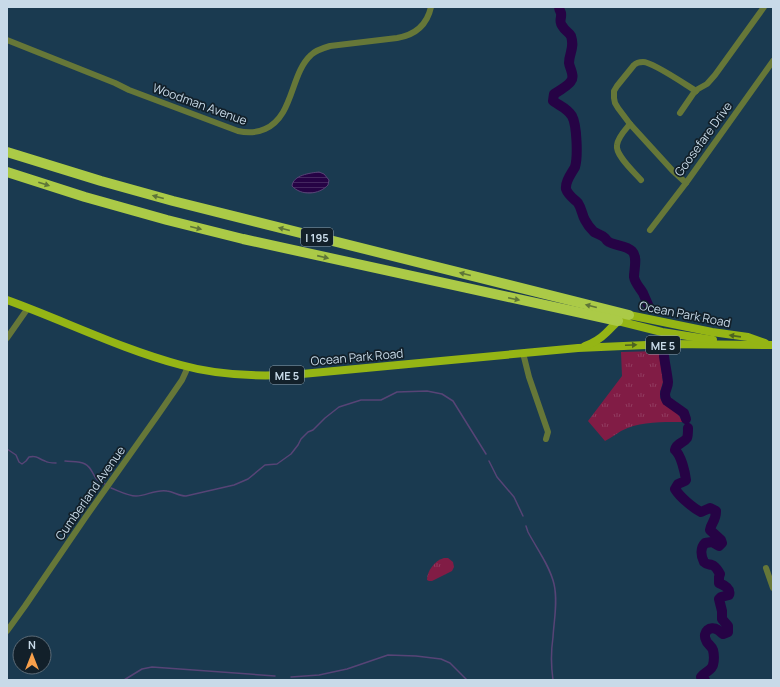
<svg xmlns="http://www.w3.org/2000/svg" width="780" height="687" font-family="Manrope,sans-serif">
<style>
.park{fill:url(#park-tufts)}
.water{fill:url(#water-rules);stroke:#574476}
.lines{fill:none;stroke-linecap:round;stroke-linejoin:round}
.stream{stroke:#574476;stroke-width:1.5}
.river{stroke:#260345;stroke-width:10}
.minor{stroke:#667738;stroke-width:6}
.major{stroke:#95b515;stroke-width:8}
.highway{stroke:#abca47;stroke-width:10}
.oneway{fill:#5e7538}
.oneway2{fill:#4d6321}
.labels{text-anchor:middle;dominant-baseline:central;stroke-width:3.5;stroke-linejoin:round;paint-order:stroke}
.shield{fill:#12202a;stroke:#91a2af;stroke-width:1}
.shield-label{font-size:11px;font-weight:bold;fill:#c8dae8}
.street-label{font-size:12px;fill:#c8dae8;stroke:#12202a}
</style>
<defs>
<pattern id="park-tufts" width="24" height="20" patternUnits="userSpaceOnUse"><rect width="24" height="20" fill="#811c45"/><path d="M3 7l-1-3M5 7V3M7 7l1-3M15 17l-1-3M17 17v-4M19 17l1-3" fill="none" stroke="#913c60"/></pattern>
<pattern id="water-rules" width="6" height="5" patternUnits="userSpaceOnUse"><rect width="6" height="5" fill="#260345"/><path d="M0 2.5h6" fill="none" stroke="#442760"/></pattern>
</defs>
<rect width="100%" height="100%" fill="#1a3a50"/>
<!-- park -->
<g class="park">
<path d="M659,351L663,382L660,392V397L662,402L675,410L683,422C662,422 640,421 621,431C616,434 611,438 605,441L588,421L622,376L621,352Z"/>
<path d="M444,558H448L453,562L454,567L452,571L432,581H429L427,580C427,571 435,560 444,558Z"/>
</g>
<!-- water -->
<path class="water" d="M319,172L324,174L329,180L328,185C319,195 301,196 292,186C293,175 310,173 319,172Z"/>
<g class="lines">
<!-- stream -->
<g class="stream">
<path d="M7,449L16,455L19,462L22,464L26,461L29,457C38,455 38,459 45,461C48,463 52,463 56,463"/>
<path d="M65,461C71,462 79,461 85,464C95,469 91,480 105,484"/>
<path d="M489,461L497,477L514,497L523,516"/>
<path d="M111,488C119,491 128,496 136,496C146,496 156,489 167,491C174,492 179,496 186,496L234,485L248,479L265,465L277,464L291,454L298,445L301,439L308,432L313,430L325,418L339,407L361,400H381L397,392L427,391L442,394L453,401L486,454"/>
<path d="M526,526L528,532C537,549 550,566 554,584C558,601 554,620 553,637C551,651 551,666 553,680"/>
<path d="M291,677L319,675L347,669L388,655L416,656L441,659L450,663L467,680"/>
<path d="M124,680L142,669L152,667L275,676"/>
</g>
<!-- river -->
<g class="river">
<path d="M559,7C559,9 560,11 561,13C562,19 558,21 563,27C565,31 569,32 571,36C575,48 569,53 569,63C570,69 575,76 571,81C569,85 559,91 554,94L553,101C560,106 567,108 572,116C577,125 578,157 575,167C572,173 565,181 566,189C568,195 574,199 578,203C582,209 582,215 585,220C587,224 591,229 594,232C598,234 602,235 605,238C608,241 605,240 609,242C616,246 626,245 632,251C638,257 634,269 634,277C635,283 640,288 643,293C645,298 647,302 649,307"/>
<path d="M664,356C665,364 667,373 668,382C668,390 662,392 667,401L684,413L686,419"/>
<path d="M688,428C688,431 688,436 687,438C683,444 677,442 675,450C681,455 685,472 686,480L685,481L678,484L675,489C680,497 693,508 701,512L710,508L716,511C716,521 711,523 710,530L721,540L722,543L719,546L712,542L705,543C700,548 701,556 704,562C707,565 709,564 712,565C716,566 718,571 720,574L719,577V583C724,585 731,589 729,595L721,597L719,599L722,611V619L728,626V632L723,634C721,633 720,631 718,630C710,625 702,632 706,640C707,644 711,645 713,650C714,654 714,661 713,665C712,670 705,672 702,676L701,677L705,680"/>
</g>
<!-- minor -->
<g class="minor">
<path d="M7,40L115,83L129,90L238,131C247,133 256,133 265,129C294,116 290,74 311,55C316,50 323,48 330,46L397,38C415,35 427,25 431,7"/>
<path d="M680,113L693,94L698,89L707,84L715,75L764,7"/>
<path d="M630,124C625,130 618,137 617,145C615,155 634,172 641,180"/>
<path d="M686,183L672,170L630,124L618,108L615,103L614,98V91L617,86L634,65C636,63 639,62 643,62C653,62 686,85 696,91"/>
<path d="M650,230L686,183L773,61"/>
<path d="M7,338L28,308"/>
<path d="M523,353L529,377L548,432L546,439"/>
<path d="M766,568L773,588"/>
<path d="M7,631L25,606L85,518L160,412L182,380L188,367"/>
</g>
<!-- major -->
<g class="major">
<path d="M7,300C65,321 121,349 181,365C220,376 261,377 302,374L578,348L669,344L773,345"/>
<path d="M618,321L662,332L713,340"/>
<path d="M585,346C593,343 600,339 606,333C613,327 620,316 629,315L712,332L748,337L765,343"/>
</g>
<!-- highway -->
<g class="highway">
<path d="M7,152L101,181L173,201L629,315"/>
<path d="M7,172L85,197L167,220L243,239L618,321"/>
</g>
</g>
<!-- one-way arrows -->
<defs><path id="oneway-solid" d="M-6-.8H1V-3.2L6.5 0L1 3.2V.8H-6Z"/></defs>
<g class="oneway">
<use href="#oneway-solid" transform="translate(44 184) rotate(18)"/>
<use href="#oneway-solid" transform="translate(158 197) rotate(-165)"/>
<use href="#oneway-solid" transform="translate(196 228) rotate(14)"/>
<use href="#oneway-solid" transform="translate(284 229) rotate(-166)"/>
<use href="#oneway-solid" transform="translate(323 257) rotate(13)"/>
<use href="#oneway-solid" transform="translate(465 274) rotate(-166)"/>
<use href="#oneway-solid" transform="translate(514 299) rotate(12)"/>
<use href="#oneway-solid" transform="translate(591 306) rotate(-166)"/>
</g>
<g class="oneway2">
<use href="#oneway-solid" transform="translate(735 336) rotate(-172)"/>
<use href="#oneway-solid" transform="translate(631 345) rotate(-2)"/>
</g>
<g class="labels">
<!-- shield labels -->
<g class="shield">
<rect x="301" y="228" width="32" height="18" rx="3"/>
<rect x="646" y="336" width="34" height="18" rx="3"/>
<rect x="270" y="366" width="34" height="18" rx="3"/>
</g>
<g class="shield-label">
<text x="317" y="237">I 195</text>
<text x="663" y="345">ME 5</text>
<text x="287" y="375">ME 5</text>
</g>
<!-- street labels -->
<g class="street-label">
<text transform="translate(200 104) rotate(20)">Woodman Avenue</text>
<text transform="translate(703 139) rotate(-54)">Goosefare Drive</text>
<text transform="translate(685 314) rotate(11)">Ocean Park Road</text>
<text transform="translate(357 357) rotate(-5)">Ocean Park Road</text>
<text transform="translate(90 493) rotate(-55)">Cumberland Avenue</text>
</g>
</g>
<!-- border -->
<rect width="780" height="687" fill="none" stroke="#c8dae8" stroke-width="16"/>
<!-- north arrow -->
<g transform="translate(32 655)"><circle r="19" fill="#12202a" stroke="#5b6a76"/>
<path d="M0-3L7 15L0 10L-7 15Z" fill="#f8a04b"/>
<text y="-6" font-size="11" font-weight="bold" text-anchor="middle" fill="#c8dae8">N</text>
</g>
</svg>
